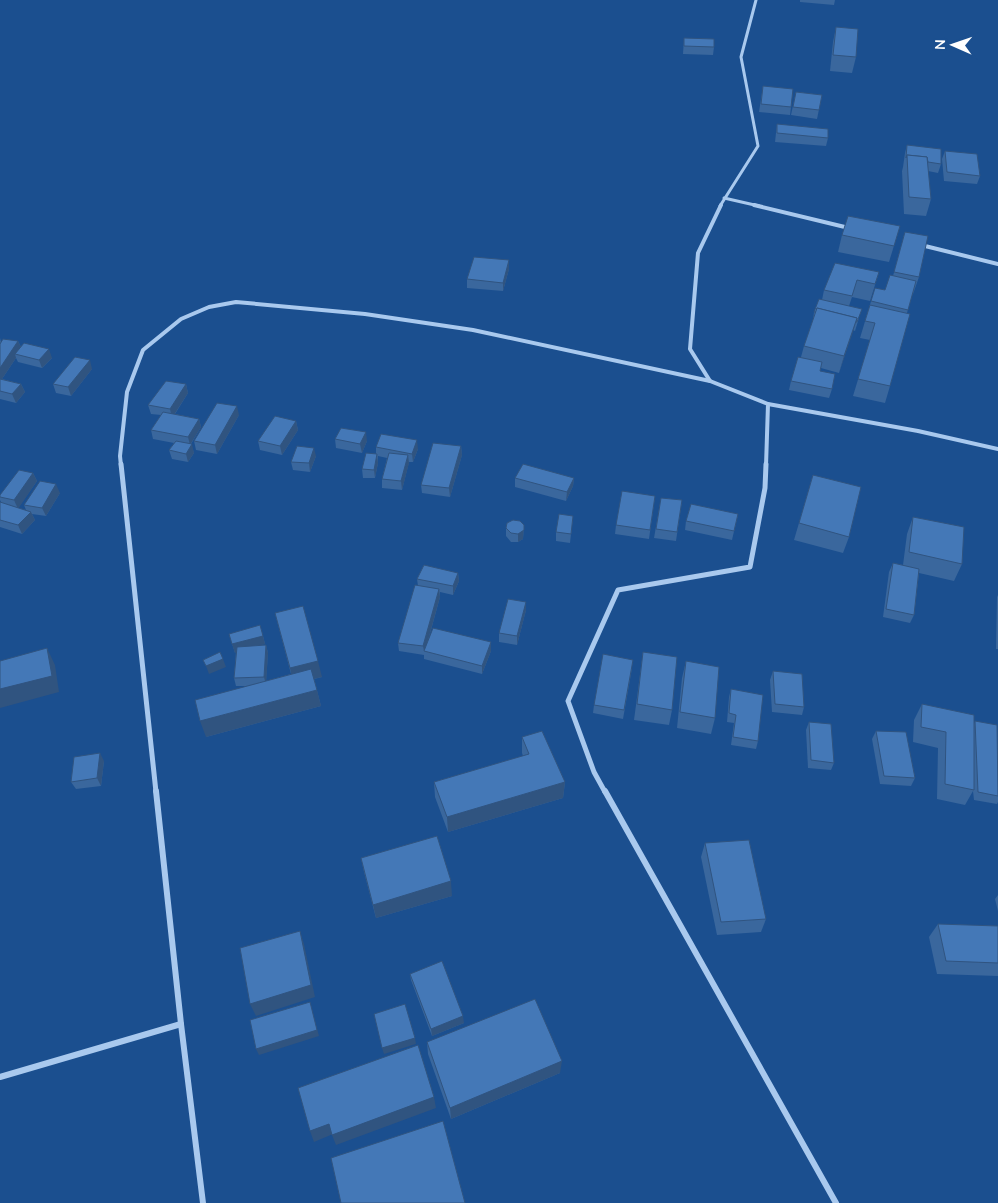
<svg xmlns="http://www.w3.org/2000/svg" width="998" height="1203" font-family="'Nunito Sans',sans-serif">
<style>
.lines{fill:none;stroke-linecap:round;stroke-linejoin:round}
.street-far3{stroke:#a9c9ee;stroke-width:3}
.street-far2{stroke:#a9c9ee;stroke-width:4}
.street-far1{stroke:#a9c9ee;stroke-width:5}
.street{stroke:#a9c9ee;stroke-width:6}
.wall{fill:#3a679d}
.shaded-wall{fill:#305480}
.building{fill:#4478b7;stroke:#305480}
</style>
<rect width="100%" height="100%" fill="#1b4f8f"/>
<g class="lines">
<!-- street-far3 -->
<g class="street-far3">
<path d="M724,198L759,206"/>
<path d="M720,206L758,146L741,57L756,0"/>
</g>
<!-- street-far2 -->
<g class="street-far2">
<path d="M721,205L698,253L690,349L710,381L768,404L766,466"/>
<path d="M754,205L849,228"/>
<path d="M921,245L998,264"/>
<path d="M768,404L918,431L998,449"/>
<path d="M121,466L120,456L127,392L143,350L181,319L209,307L236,302L365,314L473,330L710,381"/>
</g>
<!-- street-far1 -->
<g class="street-far1">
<path d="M121,464L156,792"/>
<path d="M605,792L594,772L568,701L618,590L750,567L765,488L766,464"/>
</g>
<!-- street -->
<g class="street">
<path d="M156,791L181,1024L203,1203"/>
<path d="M605,791L836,1203"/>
<path d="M0,1077L181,1024"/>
</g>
</g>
<!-- wall -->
<g class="wall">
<path d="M800,0H835L834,5L800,2Z"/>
<path d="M836,27L856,57L852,73L830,71L833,42Z"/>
<path d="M684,38L714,47L713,55L683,54Z"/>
<path d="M763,86L791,107L790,115L759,112Z"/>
<path d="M796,92L822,95L817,119L791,115Z"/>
<path d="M777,124L828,138L826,146L775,142Z"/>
<path d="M907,145L941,164L938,173L928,171L931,199L926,216L904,214L902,171L903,167L905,153Z"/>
<path d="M945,151L980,176L977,184L944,181L942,159Z"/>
<path d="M900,226L889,262L838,252L842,235Z"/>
<path d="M905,232L919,277L913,294H912L907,313L890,386L885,403L853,396L870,340L860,338L875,288L885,290L893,276Z"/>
<path d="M509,260V269L503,291L467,288V279Z"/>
<path d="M879,272L870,301L852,297L849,306L859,318L855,331L853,330L839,373L821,368L820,371L832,389L829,398L789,390L791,381L801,357L804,346L813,321L814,312L822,300L824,290Z"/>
<path d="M0,338L1,342L18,341L21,347L52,358L42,368L18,362L16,358L2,379L21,384L25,392L16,403L0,399Z"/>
<path d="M92,369L71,396L56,393L53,384Z"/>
<path d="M186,384L188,393L175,414L199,419L201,427L191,444L194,453L188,462L172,459L169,450L174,443L153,439L151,430L161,415L151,414L148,405Z"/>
<path d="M239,415L217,454L196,450L194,441Z"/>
<path d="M296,421L298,430L282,455L260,450L258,441Z"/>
<path d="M335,439L367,441L362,453L336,448Z"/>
<path d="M461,446L462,455L450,497L422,493L421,485Z"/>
<path d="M376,447L418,449L413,462H409L402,490L382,488V479L387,458L378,456V463L375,478H363L362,469L376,454Z"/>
<path d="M316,456L310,472L293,470L291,462Z"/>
<path d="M33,473L37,481L18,508L26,510L24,505L60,493L46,516L32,514L35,520L22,534L0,527V502H1L0,500V495Z"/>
<path d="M813,475L849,537L843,553L794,540Z"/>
<path d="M515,478H574L573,486L566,501L515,487Z"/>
<path d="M655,496L649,539L615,534L616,525Z"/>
<path d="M661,498L682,500L676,541L654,538Z"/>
<path d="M738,514L732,540L685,530L686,521Z"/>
<path d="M573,516L570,543L556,541V532Z"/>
<path d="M913,517L962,564L954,581L919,573L914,615L910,623L883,617L889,572L893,563L903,565L907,534Z"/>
<path d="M524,525L523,539L518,542H511L506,536V528Z"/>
<path d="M458,573L459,581L453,595L440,592V597L428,641L491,642V651L482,674L424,659V655L399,651L398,643L418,586L417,579Z"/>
<path d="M998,595V649H996L997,597Z"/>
<path d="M526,610L517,645L499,642V633Z"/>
<path d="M275,613L322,677L314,679L321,706L206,737L247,686H236L234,678L236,652L235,653L229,634L263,636L265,644L260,645H266L268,653L266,681L291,674Z"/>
<path d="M643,652L672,710L669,725L634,720Z"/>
<path d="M686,661L715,718L711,734L677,728L682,678Z"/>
<path d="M632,668L623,719L593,713L594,705Z"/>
<path d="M773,671L804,707L802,715L772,712L770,680Z"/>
<path d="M731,689L758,741L756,749L731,745L734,723L727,722L729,697Z"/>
<path d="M922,704L974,724L975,721L998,796V802L997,804L974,800L973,791L965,805L937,799L938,748L913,742L914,720Z"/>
<path d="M809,722L834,763L831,770L808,768L806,730Z"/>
<path d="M876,731L915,778L911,786L880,784L872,739Z"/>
<path d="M522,737L565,782L563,798L448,832L435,797L434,782L523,756L522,753Z"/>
<path d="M104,761L101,786L76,789L71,782Z"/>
<path d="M705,843L766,919L761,932L717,935L701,857Z"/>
<path d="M361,858L452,896L376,918L364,872Z"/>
<path d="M998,895V911L995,899Z"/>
<path d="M938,924L998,926V976L937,974L929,937Z"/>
<path d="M410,974L464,1023L432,1036L411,980Z"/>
<path d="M427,1042L560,1073L451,1119L428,1054Z"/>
</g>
<!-- shaded-wall -->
<g class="shaded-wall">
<path d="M509,260V269L503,291V283Z"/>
<path d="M857,318L852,335L839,373L844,356Z"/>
<path d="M18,341L22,349L15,354L16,358L0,382V368Z"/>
<path d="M49,349L52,358L42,368L39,360Z"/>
<path d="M90,360L92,369L71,396L68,387Z"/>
<path d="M21,384L25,392L16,403L12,394Z"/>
<path d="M186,384L188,393L172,418L170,409Z"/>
<path d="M237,406L239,415L217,454L215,445Z"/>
<path d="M199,419L201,427L190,445L188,437Z"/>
<path d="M296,421L298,430L282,455L280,446Z"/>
<path d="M366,432L367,441L362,453L360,444Z"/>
<path d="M417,440L418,449L413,462L412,454Z"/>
<path d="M192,444L194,453L188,462L186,454Z"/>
<path d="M461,446L462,455L450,497L449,488Z"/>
<path d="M314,448L316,456L310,472L309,463Z"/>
<path d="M377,454L378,463L375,478L374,470Z"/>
<path d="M408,455L409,463L402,490L401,481Z"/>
<path d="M33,473L37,481L18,509L14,500Z"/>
<path d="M574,478L573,486L566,501L567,492Z"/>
<path d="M56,484L60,493L46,516L42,508Z"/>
<path d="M31,512L35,520L22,534L18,525Z"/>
<path d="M524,525L523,539L518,542V534Z"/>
<path d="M458,573L459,581L453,595V586Z"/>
<path d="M439,589L440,597L425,651H424L423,646Z"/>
<path d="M526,602V610L517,645V636Z"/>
<path d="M263,636L265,644L235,653L232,644Z"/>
<path d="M491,642V651L482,674V666Z"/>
<path d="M266,645L268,653L266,685L264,677Z"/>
<path d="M47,648L55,665L59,692L0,708V689Z"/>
<path d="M223,659L226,667L209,674L206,666Z"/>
<path d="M318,661L322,677L293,684L290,668Z"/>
<path d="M317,690L321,706L206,737L200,721Z"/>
<path d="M100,753L104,761L101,786L97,778Z"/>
<path d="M565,782L563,798L448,832L447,817Z"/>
<path d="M451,881L452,896L376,918L373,905Z"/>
<path d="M300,931L304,944L315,997L256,1016L250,1004Z"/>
<path d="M310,1002L319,1036L259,1055L256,1049Z"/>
<path d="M463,1016L464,1023L432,1036L431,1029Z"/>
<path d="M415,1038L416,1044L384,1054L382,1048Z"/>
<path d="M562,1061L560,1073L451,1119L450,1108Z"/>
<path d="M434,1097L436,1108L336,1145L332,1135Z"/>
<path d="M329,1124L333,1134L314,1142L310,1131Z"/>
</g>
<!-- building -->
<g class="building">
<path d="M836,27L858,29L856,57L833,55Z"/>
<path d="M684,38L714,39V47L684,46Z"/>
<path d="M763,86L793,89L791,107L761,104Z"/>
<path d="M796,92L822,95L819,110L793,107Z"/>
<path d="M777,124L828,129V138L777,133Z"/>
<path d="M907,145L941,149V164L928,162L927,157L907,155L906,158Z"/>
<path d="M945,151L977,154L980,176L947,172Z"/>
<path d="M907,155L927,157L931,199L909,197Z"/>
<path d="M848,216L900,226L894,246L842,235Z"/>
<path d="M905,232L928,236L919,277L894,272Z"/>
<path d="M474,257L509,260L503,283L467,279Z"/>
<path d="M835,263L879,272L875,284L857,280L852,296L824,290Z"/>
<path d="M890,275L916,281L908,310L871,301L875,288L885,290Z"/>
<path d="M819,299L862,309L857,322H856L857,318L817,308L816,312H814Z"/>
<path d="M870,305L910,314L890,386L858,379L875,323L865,321Z"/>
<path d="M817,308L857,318L844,356L804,346Z"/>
<path d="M3,339L18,341L0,368V344Z"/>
<path d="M24,343L49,349L39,360L15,354Z"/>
<path d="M75,357L90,360L68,387L53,384Z"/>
<path d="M798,357L822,362L820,371L835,374L832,389L791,381Z"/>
<path d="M0,379L21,384L12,394L0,391Z"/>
<path d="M166,381L186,384L170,409L148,405Z"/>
<path d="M217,403L237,406L215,445L194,441Z"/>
<path d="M163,412L199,419L188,437L151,430Z"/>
<path d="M275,416L296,421L280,446L258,441Z"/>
<path d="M341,428L366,432L360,444L335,439Z"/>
<path d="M381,434L417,440L412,454L376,447Z"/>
<path d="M176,441L192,444L186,454L169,450Z"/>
<path d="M433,443L461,446L449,488L421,485Z"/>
<path d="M297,446L314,448L309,463L291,462Z"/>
<path d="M366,453L377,454L374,470L362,469Z"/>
<path d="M389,453L408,455L401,481L382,479Z"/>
<path d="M523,464L574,478L567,492L515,478Z"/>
<path d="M19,470L33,473L14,500L0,497V495Z"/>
<path d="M813,475L861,487L849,537L799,523Z"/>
<path d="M40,481L56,484L42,508L24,505Z"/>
<path d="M622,491L655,496L650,530L616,525Z"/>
<path d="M661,498L682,500L677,532L656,529Z"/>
<path d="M0,502L31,512L18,525L0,520Z"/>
<path d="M691,504L738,514L734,531L686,521Z"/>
<path d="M559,514L573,516L571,534L556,532Z"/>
<path d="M913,517L964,527L962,564L909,552Z"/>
<path d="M513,520L520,521L524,525V530L518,534L511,533L506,528L507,523Z"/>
<path d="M893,563L919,569L914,615L886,609Z"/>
<path d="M424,565L458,573L453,586L417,579Z"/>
<path d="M415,585L439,589L423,646L398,643Z"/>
<path d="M508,599L526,602L517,636L499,633Z"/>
<path d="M303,606L318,661L290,668L275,613Z"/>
<path d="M260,625L263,636L232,644L229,634Z"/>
<path d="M433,628L491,642L482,666L424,651Z"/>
<path d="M266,645L264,677L234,678L237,647Z"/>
<path d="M47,648L52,676L0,689V661Z"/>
<path d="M220,652L223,659L206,666L203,660Z"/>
<path d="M643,652L677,657L672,710L637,704Z"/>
<path d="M603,654L633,660L624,710L594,705Z"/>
<path d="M686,661L719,667L715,718L680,712Z"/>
<path d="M311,669L317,690L200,721L195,700Z"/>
<path d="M773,671L802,674L804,707L775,704Z"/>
<path d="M731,689L763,695L758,741L733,737L736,715L729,713Z"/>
<path d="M922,704L974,715V790L945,784L946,732L921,727Z"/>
<path d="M975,721L997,725L998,796L978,792Z"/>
<path d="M809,722L831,724L834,763L811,760Z"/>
<path d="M542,731L565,782L447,817L434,782L529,754L522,737Z"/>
<path d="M876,731L906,732L915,778L884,776Z"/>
<path d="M100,753L97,778L71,782L74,757Z"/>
<path d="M437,836L451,881L373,905L361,858Z"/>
<path d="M749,840L766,919L721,922L705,843Z"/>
<path d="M938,924L998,926V963L946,961Z"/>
<path d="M300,931L311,985L250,1004L240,948Z"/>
<path d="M442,961L463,1016L431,1029L410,974Z"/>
<path d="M535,999L562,1061L450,1108L427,1042Z"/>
<path d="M310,1002L317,1030L256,1049L250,1020Z"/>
<path d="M405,1004L415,1038L382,1048L374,1014Z"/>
<path d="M418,1045L434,1097L332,1135L329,1124L310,1131L298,1088Z"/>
<path d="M443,1121L465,1203H341L331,1158Z"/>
</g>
<!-- north arrow -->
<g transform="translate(953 45) rotate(272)" stroke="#1b4f8f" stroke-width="4" paint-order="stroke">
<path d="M0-4L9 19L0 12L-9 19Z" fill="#ffffff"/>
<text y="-8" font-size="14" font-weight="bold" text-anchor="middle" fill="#ffffff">N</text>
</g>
</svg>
